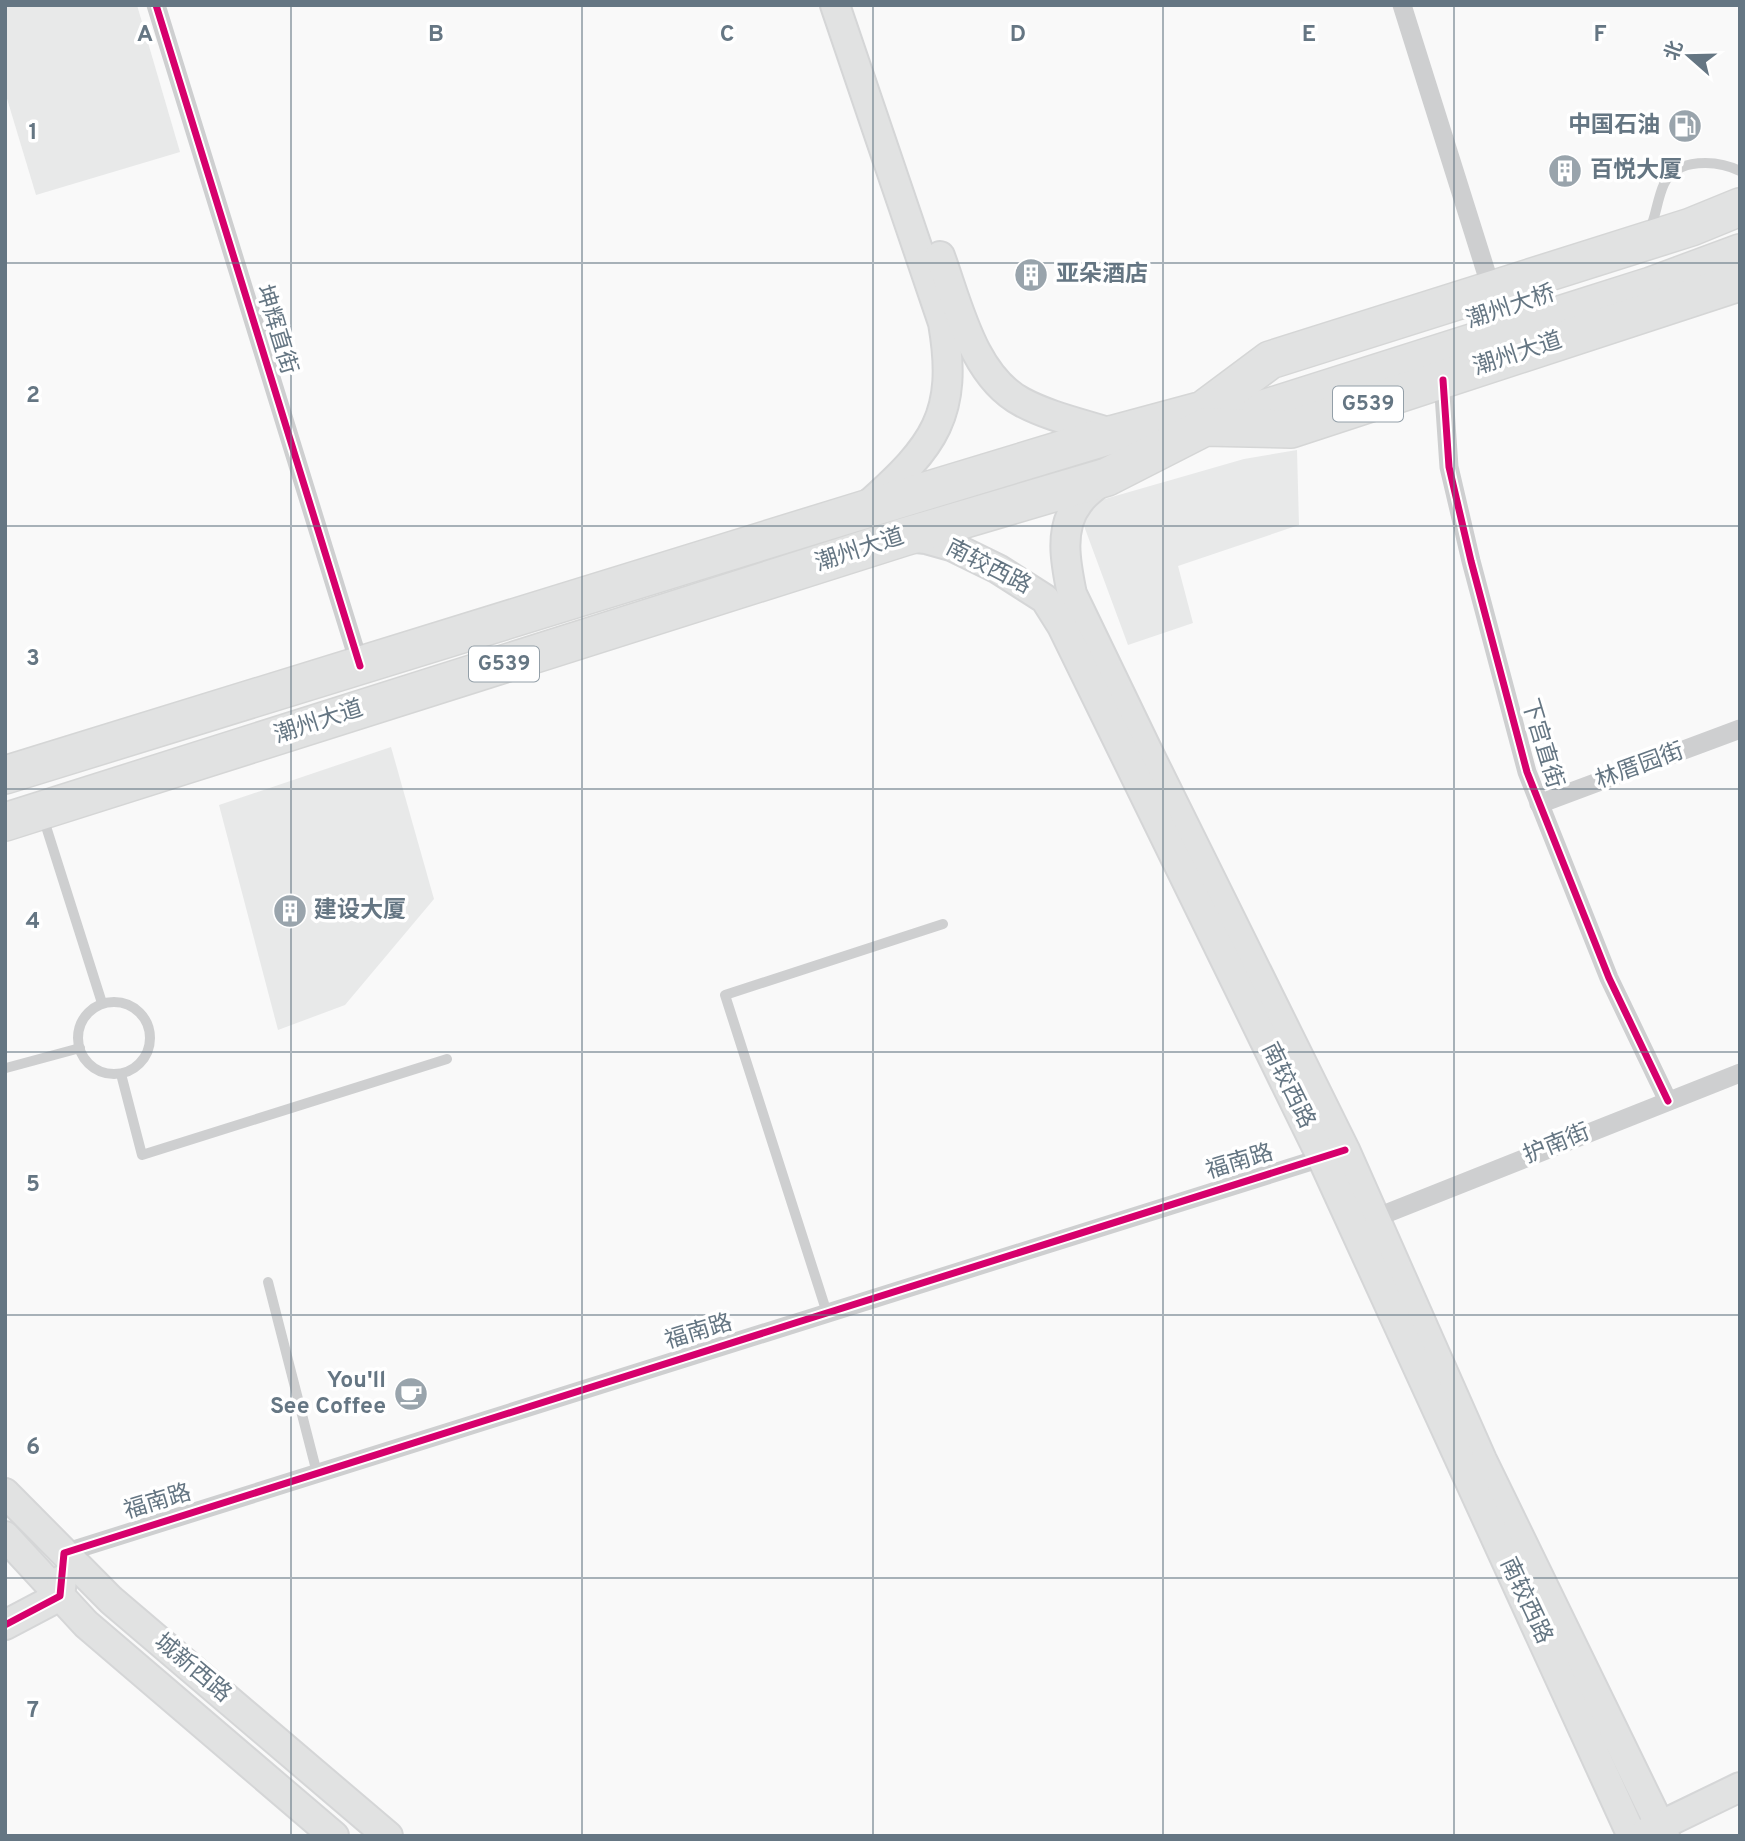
<svg xmlns="http://www.w3.org/2000/svg" width="1745" height="1841" font-family="Overpass,'Noto Sans SC',sans-serif">
<style>
.built{fill:#e8e9e9}
.lines{fill:none;stroke-linecap:round;stroke-linejoin:round}
.secondary-casing{stroke:#d5d6d7;stroke-width:32}
.highway-casing{stroke:#d5d6d6;stroke-width:40}
.lane{stroke:#cecfd0;stroke-width:10}
.street{stroke:#cecfd0;stroke-width:19}
.secondary{stroke:#e1e2e2;stroke-width:28}
.highway{stroke:#e1e2e2;stroke-width:37}
.cycleway-casing{stroke:#fff;stroke-width:11}
.cycleway{stroke:#d6006c;stroke-width:7}
.grid{fill:none;stroke:#657683;stroke-width:2;stroke-opacity:0.55}
.labels{text-anchor:middle;dominant-baseline:central;stroke-width:7;stroke-linejoin:round;paint-order:stroke}
.shield{fill:#fff;stroke:#939fa8;stroke-width:2}
.shield-label{font-size:21px;font-weight:bold;fill:#657683}
.poi-label{font-size:23px;font-weight:bold;fill:#657683;stroke:#fff;text-anchor:start}
.street-label{font-size:23px;fill:#657683;stroke:#fff}
.grid-label{font-size:23px;text-anchor:middle;font-weight:bold;fill:#657683;stroke:#fff;stroke-width:7;stroke-linejoin:round;paint-order:stroke}
</style>
<rect width="100%" height="100%" fill="#f9f9f9"/>
<!-- built -->
<g class="built">
<path d="M5,5H137L180,152L36,195L5,92Z"/>
<path d="M1297,450L1299,525L1178,566L1193,623L1128,645L1077,507L1244,459Z"/>
<path d="M391,747L434,899L345,1005L278,1030L219,805Z"/>
</g>
<g class="lines">
<!-- secondary casing -->
<g class="secondary-casing">
<g id="secondary">
<path d="M835,5L943,323C959,415 934,446 868,505"/>
<path d="M940,256C958,305 973,376 1022,402C1050,417 1084,424 1114,434"/>
<path d="M1104,479C1096,486 1085,493 1079,502C1058,528 1066,565 1072,594L1152,760L1345,1150L1482,1460L1665,1836"/>
<path d="M906,537L926,539L951,546L998,569L1045,599L1062,626L1322,1158L1632,1836"/>
<path d="M5,1493L111,1600L388,1836"/>
<path d="M5,1536L86,1624L334,1836"/>
<path d="M5,1625L60,1596L62,1580"/>
<path d="M1645,1833L1740,1787"/>
</g>
</g>
<!-- highway casing -->
<g class="highway-casing">
<g id="highway">
<path d="M1235,418L1651,286L1740,253"/>
<path d="M5,775L863,510L1114,434L1203,410L1270,360L1691,227L1740,207"/>
<path d="M5,822L904,537L1107,477L1205,427L1291,429L1740,282"/>
</g>
</g>
<!-- lane -->
<g class="lane">
<path d="M1649,232C1656,217 1657,199 1664,184C1676,157 1718,160 1740,171"/>
<path d="M43,817L102,1003"/>
<circle cx="114" cy="1038" r="36"/>
<path d="M6,1068L80,1048"/>
<path d="M121,1074L142,1155L447,1059"/>
<path d="M268,1282L317,1473"/>
<path d="M827,1313L725,995L943,924"/>
</g>
<!-- street -->
<g class="street">
<path d="M156,5L360,666"/>
<path d="M1402,5L1492,291"/>
<path d="M1443,380L1449,467L1471,561L1527,772L1609,978L1668,1101"/>
<path d="M1539,804L1740,729"/>
<path d="M1375,1218L1740,1073"/>
<path d="M64,1553L1334,1154"/>
</g>
<!-- secondary -->
<use href="#secondary" class="secondary"/>
<!-- highway -->
<use href="#highway" class="highway"/>
<!-- cycleway casing -->
<g class="cycleway-casing">
<g id="cycleway">
<path d="M156,5L360,666"/>
<path d="M1443,380L1449,467L1471,561L1527,772L1609,978L1668,1101"/>
<path d="M5,1625L60,1596L64,1553L1345,1150"/>
</g>
</g>
<!-- cycleway -->
<use href="#cycleway" class="cycleway"/>
</g>
<!-- grid -->
<path class="grid" d="M291,5V1836M582,5V1836M873,5V1836M1163,5V1836M1454,5V1836M5,263H1740M5,526H1740M5,789H1740M5,1052H1740M5,1315H1740M5,1578H1740"/>
<!-- icons -->
<defs>
<g id="fuel-disc" transform="scale(1.75)"><circle r="9.5" fill="#99a4ac" stroke="#fff"/><path d="M-5.5-6h7V0h2V4h1.3V-2.5L3-4.5l.8-.8L6-3V5H2.5V1h-1V6h-7ZM-4.2-4.7v3.2H.2V-4.7Z" fill="#fff"/></g>
<g id="building-disc" transform="scale(1.75)"><circle r="9.5" fill="#99a4ac" stroke="#fff"/><path d="M-4-6H4V6H1V3H-1V6H-4ZM-2.5-4.3h1.7v1.8h-1.7ZM.8-4.3h1.7v1.8H.8ZM-2.5-1h1.7V.8h-1.7ZM.8-1h1.7V.8H.8Z" fill="#fff"/></g>
<g id="cafe-disc" transform="scale(1.75)"><circle r="9.5" fill="#99a4ac" stroke="#fff"/><path d="M-5.5-4.5H6V0H3Q3 3.5 0 3.5H-2.5Q-5.5 3.5-5.5 0ZM3-3.2v2h1.7v-2ZM-6 4.5H4V6H-6Z" fill="#fff"/></g>
</defs>
<g fill-rule="evenodd">
<use href="#fuel-disc" x="1685" y="126"/>
<use href="#building-disc" x="1565" y="171"/>
<use href="#building-disc" x="1031" y="275"/>
<use href="#building-disc" x="290" y="911"/>
<use href="#cafe-disc" x="411" y="1394"/>
</g>
<g class="labels">
<!-- shield labels -->
<g class="shield">
<rect x="1333" y="386.5" width="70" height="35" rx="5"/>
<rect x="469" y="646.5" width="70" height="35" rx="5"/>
</g>
<g class="shield-label">
<text x="1368" y="404">G539</text>
<text x="504" y="664">G539</text>
</g>
<!-- poi labels -->
<g class="poi-label">
<text x="1660" y="126" text-anchor="end">中国石油</text>
<text x="1590" y="171">百悦大厦</text>
<text x="1056" y="275">亚朵酒店</text>
<text x="314" y="911">建设大厦</text>
<text x="386" y="1381" text-anchor="end">You'll<tspan x="386" dy="26">See Coffee</tspan></text>
</g>
<!-- street labels -->
<g class="street-label">
<text transform="translate(1511 308) rotate(-18)">潮州大桥</text>
<text transform="translate(275 330) rotate(73)">坤辉直街</text>
<text transform="translate(1518 355) rotate(-18)">潮州大道</text>
<text transform="translate(860 551) rotate(-18)">潮州大道</text>
<text transform="translate(988 568) rotate(27)">南较西路</text>
<text transform="translate(319 723) rotate(-18)">潮州大道</text>
<text transform="translate(1541 744) rotate(73)">下宫直街</text>
<text transform="translate(1640 767) rotate(-20)">林厝园街</text>
<text transform="translate(1287 1086) rotate(64)">南较西路</text>
<text transform="translate(1557 1145) rotate(-22)">护南街</text>
<text transform="translate(1240 1163) rotate(-17)">福南路</text>
<text transform="translate(699 1333) rotate(-17)">福南路</text>
<text transform="translate(158 1503) rotate(-17)">福南路</text>
<text transform="translate(1525 1601) rotate(65)">南较西路</text>
<text transform="translate(192 1669) rotate(40)">城新西路</text>
</g>
</g>
<g class="grid-label">
<text x="145" y="41">A</text>
<text x="436" y="41">B</text>
<text x="727" y="41">C</text>
<text x="1018" y="41">D</text>
<text x="1309" y="41">E</text>
<text x="1600" y="41">F</text>
<text x="33" y="139">1</text>
<text x="33" y="402">2</text>
<text x="33" y="665">3</text>
<text x="33" y="928">4</text>
<text x="33" y="1191">5</text>
<text x="33" y="1454">6</text>
<text x="33" y="1717">7</text>
</g>
<!-- border -->
<rect width="1745" height="1841" fill="none" stroke="#657683" stroke-width="14"/>
<!-- north arrow -->
<g transform="translate(1689 56) rotate(290)" stroke="#ffffff" stroke-width="5" paint-order="stroke">
<path d="M0-5L12 26L0 18L-12 26Z" fill="#657683"/>
<text y="-10" font-size="19" font-weight="bold" text-anchor="middle" fill="#657683">北</text>
</g>
</svg>
